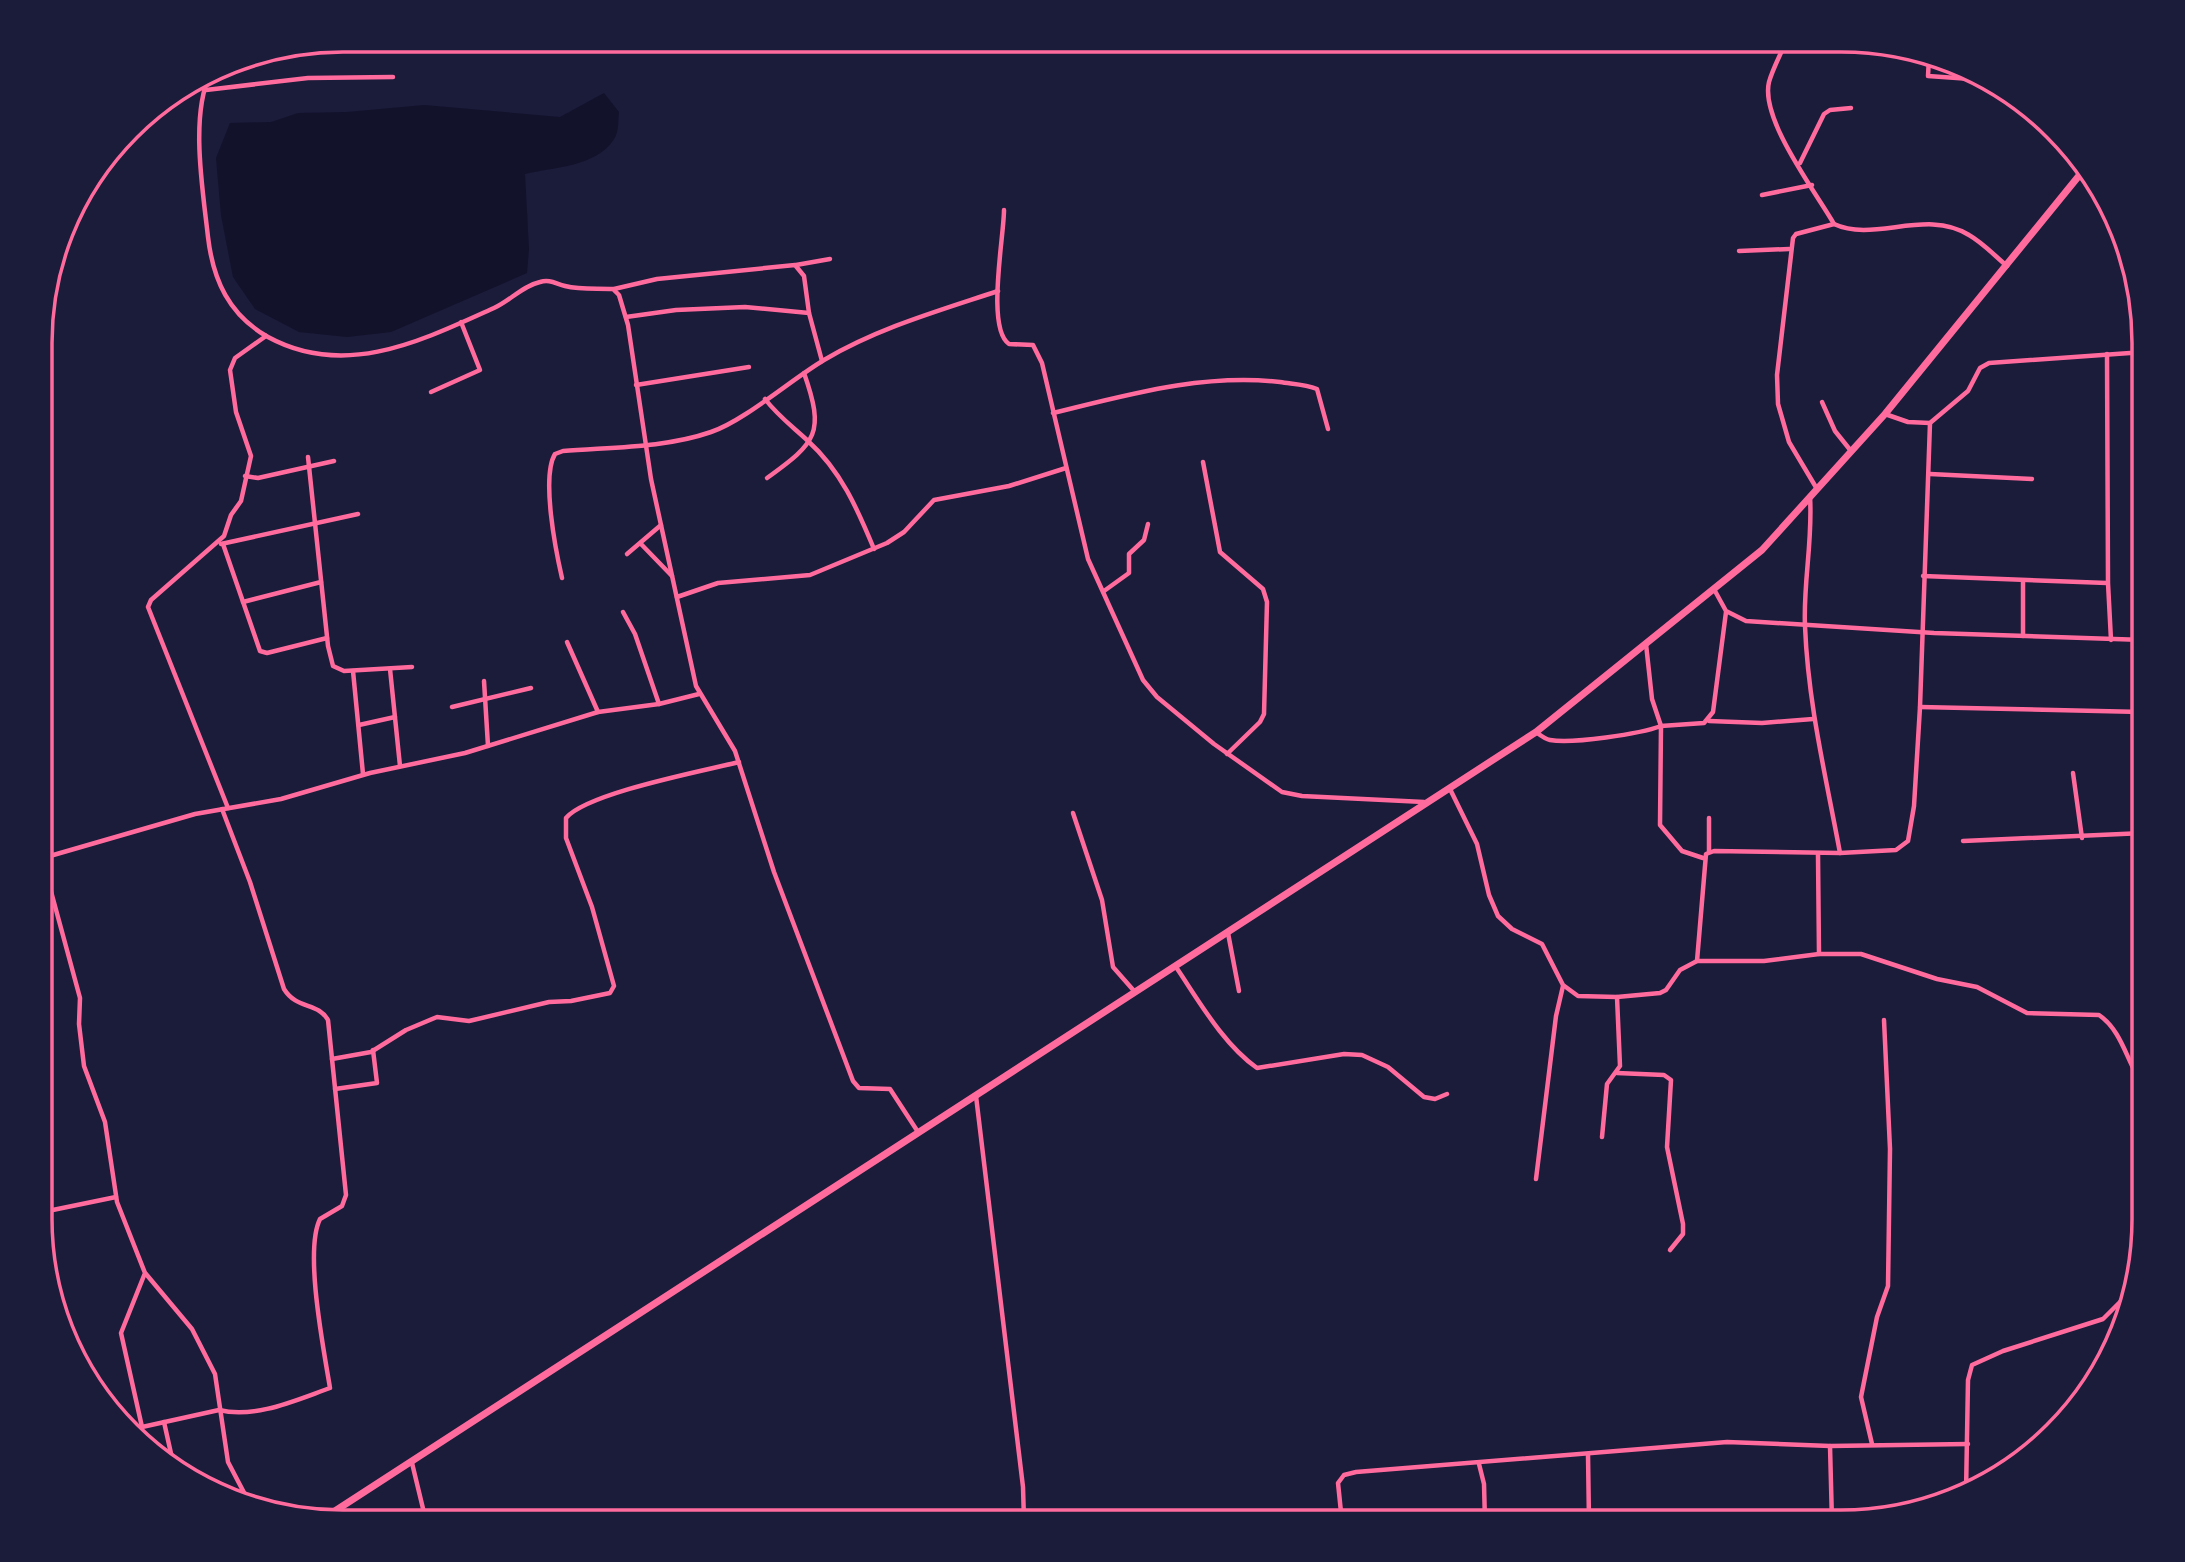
<svg xmlns="http://www.w3.org/2000/svg" width="2185" height="1562" font-family="Bitter,serif">
<style>
.water{fill:#12122b}
.lines{fill:none;stroke-linecap:round;stroke-linejoin:round}
.minor{stroke:#ff6b9d;stroke-width:4.5}
.primary{stroke:#ff6b9d;stroke-width:7}
.rim{fill:none;stroke:#ff6b9d;stroke-width:3.5}
</style>
<rect width="100%" height="100%" fill="#1b1b3a"/>
<!-- water -->
<path class="water" d="M604,93L619,112C618,120 619,132 614,139C597,167 553,167 525,174L529,249L527,273L391,332L347,337L299,332L255,309L233,277L221,215L216,158L230,123L271,122L298,113L347,112L424,105L560,117Z"/>
<g class="lines">
<!-- minor -->
<g class="minor">
<path d="M1786,41C1781,54 1773,68 1769,82C1760,119 1815,191 1834,224C1874,243 1926,208 1969,235C1983,243 1995,256 2007,266"/>
<path d="M307,48L419,40"/>
<path d="M1929,57L1928,76L1985,80"/>
<path d="M210,74C190,117 203,191 208,237C213,280 229,315 268,337C345,379 421,341 494,308C510,301 522,286 540,282C550,279 556,284 565,286C581,290 597,288 613,289L619,295L628,325L651,479L696,686L735,751L774,872L853,1081L859,1088L890,1089L918,1132"/>
<path d="M206,90L308,78L393,77"/>
<path d="M1800,163L1824,114L1830,110L1851,108"/>
<path d="M1762,195L1812,185"/>
<path d="M1004,210C1004,237 986,328 1009,344L1033,345L1042,363L1088,559L1143,680L1157,697L1214,744L1282,792L1302,796L1424,802"/>
<path d="M1739,251L1789,249"/>
<path d="M796,265L830,259"/>
<path d="M614,289L657,279L795,265L804,276L809,313L822,361"/>
<path d="M626,317L676,310L745,307L809,313"/>
<path d="M2107,354L2108,583L2111,640"/>
<path d="M636,385L749,367"/>
<path d="M431,392L480,370L461,322"/>
<path d="M765,399C778,416 793,427 808,441C841,471 857,508 874,549"/>
<path d="M1822,402L1835,431L1851,451"/>
<path d="M1053,413C1127,395 1203,373 1280,382C1292,384 1305,384 1317,389L1328,429"/>
<path d="M1885,414L1908,422L1930,423L1968,391L1980,368L1989,363L2144,352"/>
<path d="M308,457L328,646L333,666L344,671L412,667"/>
<path d="M1203,462L1220,552L1263,589L1267,602L1264,714L1260,722L1227,754"/>
<path d="M1930,474L2032,479"/>
<path d="M245,476L258,478L334,461"/>
<path d="M767,478C817,442 825,433 804,373"/>
<path d="M1817,489L1789,442L1778,404L1777,375L1793,238L1796,234L1834,224"/>
<path d="M1810,497C1813,540 1803,583 1805,626C1808,704 1826,777 1840,853"/>
<path d="M221,544L358,514"/>
<path d="M223,544L260,651L267,653L327,638"/>
<path d="M641,544L672,576"/>
<path d="M627,554L661,525"/>
<path d="M1923,576L2107,583"/>
<path d="M562,578C556,552 541,477 555,454L563,451C612,447 665,448 711,432C744,421 792,379 824,360C878,328 938,311 998,291"/>
<path d="M2023,581V636"/>
<path d="M1104,591L1129,573V554L1144,540L1148,524"/>
<path d="M1715,591L1726,611L1746,621L1934,633L2144,640"/>
<path d="M677,597L718,583L810,575L887,543L904,532L934,500L1009,486L1066,468"/>
<path d="M243,602L321,582"/>
<path d="M623,612L635,634L659,704"/>
<path d="M567,642L598,712"/>
<path d="M1646,644L1652,699L1661,726L1704,723L1713,712L1726,612"/>
<path d="M390,669L400,766"/>
<path d="M353,671L363,774"/>
<path d="M484,681L488,746"/>
<path d="M452,707L531,688"/>
<path d="M1920,707L2142,712"/>
<path d="M1709,721L1762,723L1813,719"/>
<path d="M359,725L395,717"/>
<path d="M1536,732C1540,735 1545,739 1550,740C1572,744 1640,734 1661,726L1660,825L1682,851L1703,858"/>
<path d="M2073,773L2082,838"/>
<path d="M1450,789L1477,844L1489,895L1498,916L1512,929L1542,944L1563,985L1578,996L1617,997L1660,993L1666,990L1680,970L1697,961H1764L1819,954H1861L1937,979L1977,987L2027,1013L2099,1015C2125,1033 2128,1070 2144,1083"/>
<path d="M228,808L148,607L151,600L224,536L231,515L241,501L251,456L236,412L230,370L235,358L266,336"/>
<path d="M1073,813L1102,900L1113,967L1135,992"/>
<path d="M1709,818V852"/>
<path d="M2140,833L2143,786L2141,640"/>
<path d="M1963,841L2144,833"/>
<path d="M1818,855L1819,954"/>
<path d="M43,858L195,814L281,799L370,773L465,753L598,712L659,704L699,694"/>
<path d="M43,862L80,998L79,1024L84,1066L105,1122L117,1202L145,1273L121,1333L142,1427"/>
<path d="M1228,933L1239,991"/>
<path d="M1697,961L1706,854L1714,851L1840,853L1896,850L1908,841L1914,806L1920,707L1930,423"/>
<path d="M1176,967C1199,1001 1223,1044 1257,1068L1344,1054L1362,1055L1388,1067L1424,1097L1435,1099L1447,1094"/>
<path d="M332,1059L371,1052L406,1030L437,1017L469,1021L549,1002L571,1001L610,993L614,986L592,907L566,838V818C587,793 703,771 739,762"/>
<path d="M1617,1073L1664,1075L1671,1080L1667,1147L1683,1224V1234L1670,1250"/>
<path d="M335,1089L377,1083L373,1050"/>
<path d="M976,1096L1023,1487L1024,1521"/>
<path d="M1602,1137L1607,1084L1620,1066L1617,997"/>
<path d="M1536,1179L1556,1016L1563,986"/>
<path d="M43,1212L116,1197"/>
<path d="M146,1274L192,1329L215,1374L228,1462L251,1506"/>
<path d="M164,1422L174,1467"/>
<path d="M133,1429L219,1410C255,1419 296,1400 330,1388C324,1351 304,1251 320,1219L342,1206L346,1195L328,1020C318,1002 297,1010 284,989L250,882L222,809"/>
<path d="M1872,1444L1861,1397L1877,1317L1888,1286L1890,1149L1884,1020"/>
<path d="M1830,1446L1832,1522"/>
<path d="M1588,1454L1589,1522"/>
<path d="M412,1463L426,1521"/>
<path d="M1479,1464L1484,1484L1485,1522"/>
<path d="M1966,1493L1968,1380L1972,1365L2003,1351L2103,1319L2132,1290"/>
<path d="M1342,1522L1338,1483L1344,1475L1356,1472L1727,1442L1830,1446L1968,1444"/>
</g>
<!-- primary -->
<path class="primary" d="M321,1520L1536,732L1762,550L1885,414L2082,172"/>
</g>
<!-- crop -->
<path d="M0 0H2185V1562H0ZM343 52H1841A291 291 0 0 1 2132 343V1219A291 291 0 0 1 1841 1510H343A291 291 0 0 1 52 1219V343A291 291 0 0 1 343 52Z" fill="#1b1b3a" fill-rule="evenodd"/>
<path class="rim" d="M343 52H1841A291 291 0 0 1 2132 343V1219A291 291 0 0 1 1841 1510H343A291 291 0 0 1 52 1219V343A291 291 0 0 1 343 52Z"/>
</svg>
